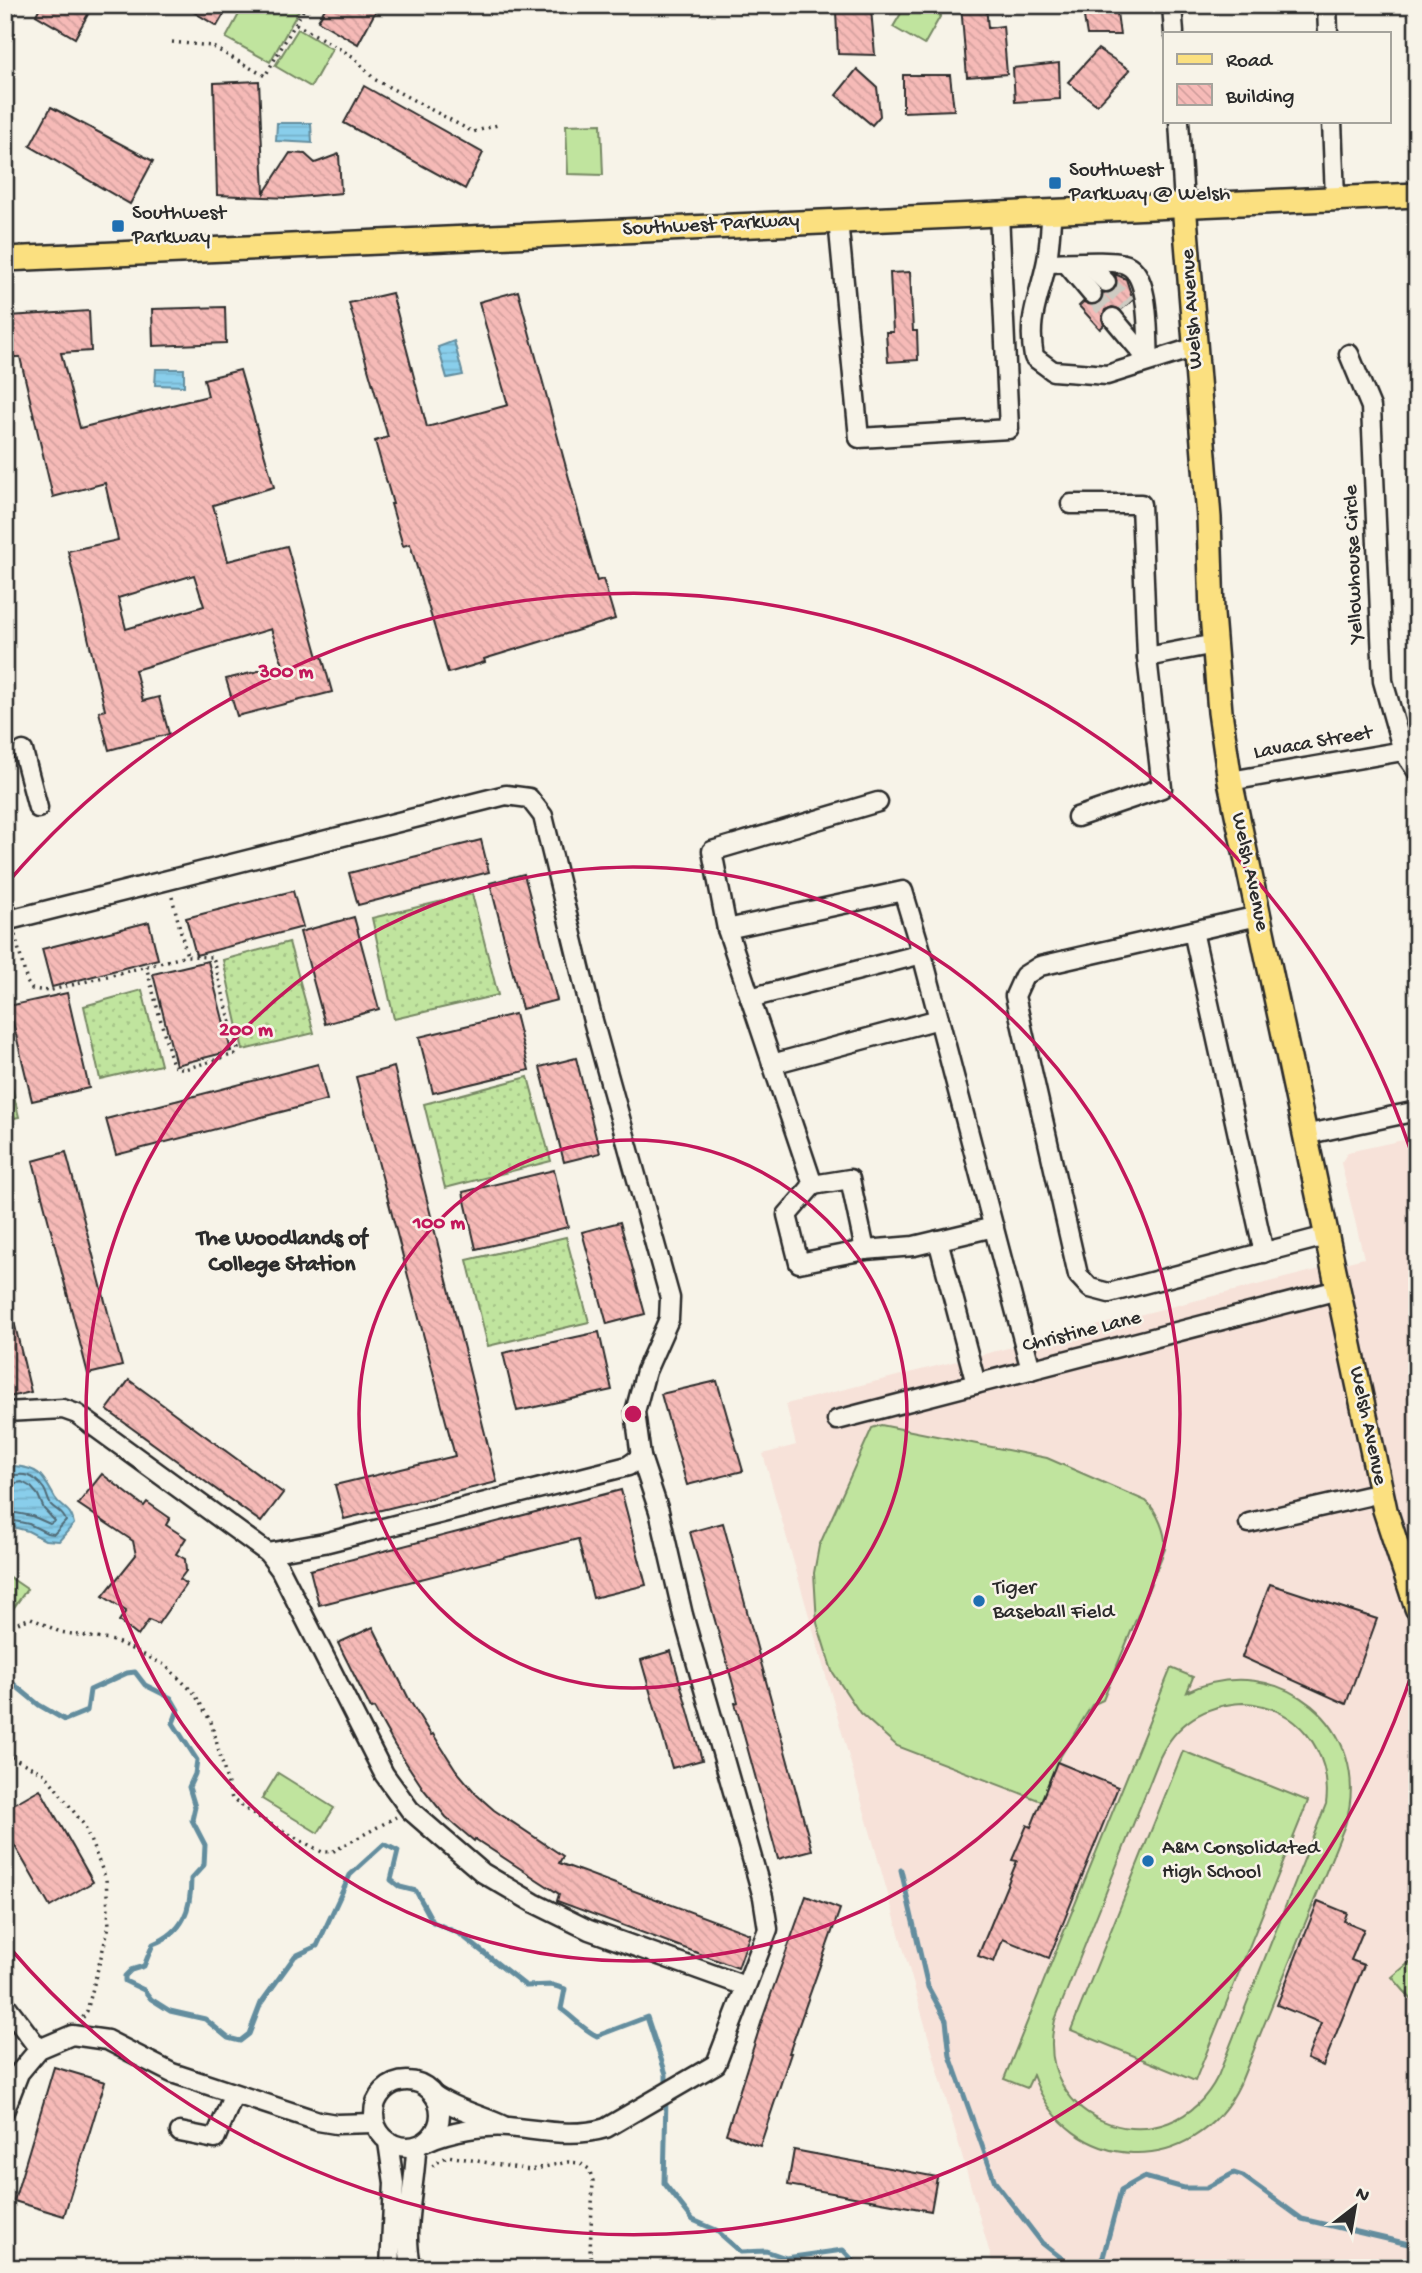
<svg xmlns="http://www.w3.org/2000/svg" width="1422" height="2273" font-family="'Gochi Hand',sans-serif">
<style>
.built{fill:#f7e2d9}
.grass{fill:url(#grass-dots);stroke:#768864;stroke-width:2}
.pitch{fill:#c0e49e;stroke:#768864;stroke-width:2;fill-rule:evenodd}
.water{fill:url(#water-rules);stroke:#638d9e;stroke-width:2}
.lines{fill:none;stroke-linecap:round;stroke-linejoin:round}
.shore{stroke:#516c78;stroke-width:2}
.stream{stroke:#638d9e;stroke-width:5}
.building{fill:url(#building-back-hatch);stroke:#2b2b2b;stroke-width:2;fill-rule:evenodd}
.minor-tunnel{stroke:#cecbc2;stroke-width:18;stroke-dasharray:18 9;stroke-linecap:butt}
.minor-casing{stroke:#2b2b2b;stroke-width:23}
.major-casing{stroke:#2b2b2b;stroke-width:28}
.path{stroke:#2b2b2b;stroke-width:3.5;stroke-dasharray:2 5;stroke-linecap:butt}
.minor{stroke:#f7f3e8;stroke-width:18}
.major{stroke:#fbe080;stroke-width:23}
.ring{fill:none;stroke:#c2185b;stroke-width:3.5}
.poi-dot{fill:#1f6fb2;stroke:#f7f3e8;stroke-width:2.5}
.labels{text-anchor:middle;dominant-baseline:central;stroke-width:5;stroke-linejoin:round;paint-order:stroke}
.poi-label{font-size:21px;fill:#2b2b2b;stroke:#f7f3e8;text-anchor:start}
.street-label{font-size:21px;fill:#2b2b2b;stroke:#f7f3e8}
.neighbourhood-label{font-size:23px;font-weight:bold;fill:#2b2b2b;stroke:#f7f3e8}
.centre{fill:#c2185b;stroke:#f7f3e8;stroke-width:3.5}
.ring-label{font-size:21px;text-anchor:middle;font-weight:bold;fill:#c2185b;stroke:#f7f3e8;stroke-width:5;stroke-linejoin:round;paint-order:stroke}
</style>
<defs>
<pattern id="grass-dots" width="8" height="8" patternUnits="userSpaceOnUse" patternTransform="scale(1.75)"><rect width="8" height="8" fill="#c0e49e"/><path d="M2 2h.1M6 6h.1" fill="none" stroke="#a5c488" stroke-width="1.8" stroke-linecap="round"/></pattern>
<pattern id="water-rules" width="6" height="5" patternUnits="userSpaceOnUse" patternTransform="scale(1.75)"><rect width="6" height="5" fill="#89ceeb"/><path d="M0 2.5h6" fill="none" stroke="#76b1ca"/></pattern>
<pattern id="building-back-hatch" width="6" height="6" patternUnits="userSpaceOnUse" patternTransform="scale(1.75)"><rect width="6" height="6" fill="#f6bab7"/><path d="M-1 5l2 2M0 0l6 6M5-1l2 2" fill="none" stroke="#d3a09e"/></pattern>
</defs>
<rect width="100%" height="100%" fill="#f7f3e8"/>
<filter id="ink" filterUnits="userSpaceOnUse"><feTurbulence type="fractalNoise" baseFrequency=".0143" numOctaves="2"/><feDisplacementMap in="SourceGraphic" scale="14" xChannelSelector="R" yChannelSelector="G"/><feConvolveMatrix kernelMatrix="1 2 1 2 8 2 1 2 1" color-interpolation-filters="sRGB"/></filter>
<g filter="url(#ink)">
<!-- built -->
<path class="built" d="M1417,1137V2268H994L763,1454L796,1445L786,1404L1364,1258L1341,1163L1348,1152Z"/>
<!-- grass -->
<g class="grass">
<path d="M472,894L498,995L394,1019L372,918Z"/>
<path d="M289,942L314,1033L243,1050L223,960Z"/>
<path d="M142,990L161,1065L100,1079L84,1006Z"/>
<path d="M5,1058L19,1117L5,1120Z"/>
<path d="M528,1077L551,1161L445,1188L424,1104Z"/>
<path d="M566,1237L589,1322L488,1346L467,1260Z"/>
</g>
<!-- pitch -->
<g class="pitch">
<path d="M244,5H302L270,62L226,38Z"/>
<path d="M906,5H924L941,15L924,45L893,27Z"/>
<path d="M298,29L332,49L311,87L275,66Z"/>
<path d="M601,124L603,175L568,174L566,125Z"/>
<path d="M881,1425L1047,1458L1146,1501C1157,1511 1167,1534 1165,1549L1103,1700L1092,1705L1057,1762L1041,1801L897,1746L860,1713L832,1671L817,1623L814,1573L819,1546L872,1428Z"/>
<path d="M5,1574L27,1589L5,1620Z"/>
<path d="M1171,1668L1193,1677L1187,1692C1277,1649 1376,1727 1345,1825L1240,2084C1195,2179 1068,2176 1033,2075L1027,2088L1004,2079ZM1243,1703C1297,1705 1333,1752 1326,1804L1218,2076C1170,2172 1030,2125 1055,2020L1160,1757C1177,1722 1205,1705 1243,1703Z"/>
<path d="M1183,1751L1308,1801L1195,2081L1071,2030Z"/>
<path d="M278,1773L334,1808L318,1833L262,1799Z"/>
<path d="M1417,1956V1996L1412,2000L1392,1977Z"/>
</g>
<!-- water -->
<g class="water">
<path d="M277,123H311L312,143L276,141Z"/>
<path d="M454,341L463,375L447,378L438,347Z"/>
<path d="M156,369H184V386L155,385Z"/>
<path d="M14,1466C41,1468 43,1477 55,1498C62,1509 71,1507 74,1524L59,1541L45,1540L28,1531L5,1525V1470Z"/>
</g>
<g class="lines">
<!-- shore -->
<g class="shore">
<path d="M5,1476C23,1474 32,1472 44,1489C47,1494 48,1501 51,1505C57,1511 63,1512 66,1521L54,1534L47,1533L29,1524L5,1519"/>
<path d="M5,1485L22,1482L31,1487L38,1495L44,1509L55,1521L50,1524L32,1516L5,1511"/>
</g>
<!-- stream -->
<g class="stream">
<path d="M5,1677L39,1705L65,1720L87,1711L90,1690L127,1673L135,1672L145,1685L171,1698L178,1710L173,1723L197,1760L195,1774L189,1787L195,1807L192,1820L205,1845L204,1865L191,1879C191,1909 184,1932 153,1944L144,1966L131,1970L125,1976V1981L144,1990L151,1999L170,2011L205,2019L228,2038L240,2041L249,2034L261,2003L295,1956L317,1946L350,1875L384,1844L398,1851L391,1880L400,1887L416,1891L433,1922L460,1934L526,1986L552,1985L565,1989L561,2009C573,2017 584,2030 597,2036L647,2017L666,2074V2088"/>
<path d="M901,1870L928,1987L946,2020L950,2056L995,2182L1042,2243L1074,2268"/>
<path d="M666,2098L664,2183L693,2220L716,2230L741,2252L766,2251L786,2258L843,2250L860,2268"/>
<path d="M1094,2268L1103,2257L1121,2190L1144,2177L1184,2188H1206L1234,2173L1243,2176L1302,2219L1417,2246"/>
</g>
</g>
<!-- building -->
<g class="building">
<path d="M41,5H93L75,38L36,15Z"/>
<path d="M182,5H229L217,26Z"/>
<path d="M327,5H379L358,44L318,21Z"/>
<path d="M961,5H986L988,28L1003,26L1007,74L967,77Z"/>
<path d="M1082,5H1116L1120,35H1087Z"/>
<path d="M871,9L875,55L838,54L836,11Z"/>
<path d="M1098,49L1130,70L1097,105L1068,82Z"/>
<path d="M1059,63L1060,99L1015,102L1013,68Z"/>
<path d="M857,69L877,87L880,116L872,125L836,95Z"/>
<path d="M903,75H950L954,110L903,112Z"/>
<path d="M259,81L264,193L290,153L305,154L315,163L339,154L341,193L289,198L217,195L214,83Z"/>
<path d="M364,86L483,153L465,189L344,123Z"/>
<path d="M51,107L153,161L130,204L30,146Z"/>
<path d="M910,272L913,331H917L918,360L888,362L886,332H893L890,273Z"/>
<path d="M1115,274L1126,279L1133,300L1121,310L1112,307L1105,310L1102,319L1104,325L1100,329L1079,306L1083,302L1095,305L1100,302L1103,293L1114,290L1117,284Z"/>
<path d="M518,291L597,581L603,579L615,619L484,659L485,662L448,673L410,544L403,546L391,504H393L375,441L388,437L349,303L392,293L427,427L508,405L479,302Z"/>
<path d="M225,307L226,343L153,346L152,309Z"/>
<path d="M89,311L91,351L61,353L80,428L208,396L204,379L240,370L274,487L213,505L228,561L287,546L318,657L322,656L332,692L237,716L226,679L283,665L271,629L135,670L143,701L159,697L169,734L109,750L99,712L105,710L68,551L118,540L105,483L53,497L20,357H13L9,316ZM194,575L204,606L126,629L118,598Z"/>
<path d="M481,840L489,872L358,905L349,873Z"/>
<path d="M524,874L557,1000L522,1009L490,883Z"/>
<path d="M293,891L303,927L196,955L186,918Z"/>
<path d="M354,917L379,1009L325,1024L300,932Z"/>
<path d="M149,922L158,959L52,987L42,949Z"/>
<path d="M208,961L231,1051L176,1065L153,974Z"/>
<path d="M67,993L89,1088L32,1101L9,1006Z"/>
<path d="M515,1014L529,1070L433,1093L419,1037Z"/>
<path d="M576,1058L600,1153L564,1162L540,1067Z"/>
<path d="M318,1064L327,1100L116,1155L106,1119Z"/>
<path d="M394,1067L497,1482L344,1519L335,1485L455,1456L356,1077Z"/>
<path d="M66,1152L122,1366L88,1374L33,1161Z"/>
<path d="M554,1170L568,1227L476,1249L463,1192Z"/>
<path d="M620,1222L645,1314L607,1324L582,1232Z"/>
<path d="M11,1309L31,1392L5,1398V1310Z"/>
<path d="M599,1332L612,1390L517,1411L503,1353Z"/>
<path d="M129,1380L283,1493L261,1522L107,1410Z"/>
<path d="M717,1381L743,1471L687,1485L661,1394Z"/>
<path d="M102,1474L144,1506L147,1502L170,1518L166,1525L186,1538L176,1554L185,1559L186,1571L180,1579L186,1584L158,1624L149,1620L138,1636L119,1621L126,1611L103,1596L136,1555L133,1541L78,1504Z"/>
<path d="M621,1490L646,1585L593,1598L578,1539L319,1605L310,1570Z"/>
<path d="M723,1523L812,1850L778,1859L735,1703L738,1702L690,1532Z"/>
<path d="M1270,1584L1377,1619L1346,1704L1242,1657Z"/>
<path d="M373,1627L410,1701L431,1735L433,1734L456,1770L477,1795L494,1810L563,1856L559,1863L750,1934L738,1968L557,1901L559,1894L475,1839L474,1841L446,1817L424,1790L395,1746L374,1708L371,1709L338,1643Z"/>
<path d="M671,1651L702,1760L672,1768L641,1660Z"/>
<path d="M1057,1762L1118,1787L1049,1958L1003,1939L994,1962L978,1956L1017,1861L1012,1860L1027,1825L1031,1827Z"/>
<path d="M40,1789L93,1882L50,1907L5,1829V1809Z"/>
<path d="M806,1896L840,1909L789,2053H791L760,2146L726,2134L763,2017Z"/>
<path d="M1318,1901L1347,1913L1344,1921L1364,1929L1351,1960L1364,1965L1323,2066L1307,2059L1321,2023L1277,2005Z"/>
<path d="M54,2067L105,2082L64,2216L14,2201Z"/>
<path d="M794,2150L937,2177L931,2211L788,2185Z"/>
</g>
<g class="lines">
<!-- minor-tunnel -->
<g class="minor-tunnel">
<path d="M1106,282L1128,304"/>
<path d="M1092,294L1113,318"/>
</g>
<!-- minor casing -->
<g class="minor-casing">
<g id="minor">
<path d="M1172,5L1174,33"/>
<path d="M1327,5L1328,33"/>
<path d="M1179,121L1184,204"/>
<path d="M1332,121L1335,198"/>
<path d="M1052,210C1050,228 1050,248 1046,265C1038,302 1027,319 1034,357L1053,371L1107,375L1196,347"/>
<path d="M838,220L859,438L1009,429L999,213"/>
<path d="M1047,263C1062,263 1117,259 1127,265C1151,276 1147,337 1149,361"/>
<path d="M1066,263L1092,294"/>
<path d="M1087,263L1106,282"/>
<path d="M1113,318L1149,361"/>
<path d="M1349,354L1371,407L1383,681L1403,751L1417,771"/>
<path d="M1071,504H1141L1147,657"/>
<path d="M23,751L38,808"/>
<path d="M1230,781L1403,751"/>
<path d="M1077,817L1162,788L1147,657L1215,644"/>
<path d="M1258,916L1040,966L1024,976L1015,996L1078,1275L1090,1288L1109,1293L1326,1236"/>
<path d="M5,921L506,795L529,798L543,816L592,1017L670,1298L669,1319L646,1371L635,1412L641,1457L659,1511L683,1615L763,1897L768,1929L716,2064L606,2128C573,2138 541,2130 508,2127C484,2125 449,2131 427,2141"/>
<path d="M727,929L712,851L878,802"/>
<path d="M1193,931L1264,1253"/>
<path d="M750,998L922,954"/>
<path d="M772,1064L939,1019"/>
<path d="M1304,1135L1417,1111"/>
<path d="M813,1185L787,1215L799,1263L865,1250"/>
<path d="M994,1227L914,1246L865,1250L850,1179L813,1185L727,929L903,891L922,954L1031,1370"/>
<path d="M938,1240L976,1384"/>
<path d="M5,1412L63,1409L77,1414L268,1553L280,1569L384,1774L410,1810L441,1837L483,1873L534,1903L589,1930L745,1986"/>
<path d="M837,1420L1338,1290"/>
<path d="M1249,1523L1381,1493"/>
<path d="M268,1553L324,1543L628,1466L641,1457"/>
<path d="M5,2004L39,2049"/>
<circle cx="407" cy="2114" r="33"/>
<path d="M434,2095C456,2110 481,2115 504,2126"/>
<path d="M5,2109L19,2073L39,2049L72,2035L107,2040L172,2073L318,2121L336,2124L374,2123"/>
<path d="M180,2132L215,2139L234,2094"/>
<path d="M388,2142L394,2183L390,2268"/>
<path d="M412,2268C401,2230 416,2185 416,2147"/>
</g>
</g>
<!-- major casing -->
<g class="major-casing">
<g id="major">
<path d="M1184,204L1209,518L1212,614L1220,712L1230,781L1385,1510L1417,1608"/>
<path d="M5,259L1417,195"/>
</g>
</g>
<!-- path -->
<g class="path">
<path d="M5,24L21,5"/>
<path d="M296,24L354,57L374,79L473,132L501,124"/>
<path d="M172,42L211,46L265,76L306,5"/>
<path d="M172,897L187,956"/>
<path d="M15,935L27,982L32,989L48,991L187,956L213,957L238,1049L235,1054L185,1069L173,1066L146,966"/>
<path d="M5,1628L31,1618L60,1632L115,1641L165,1665L194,1693L211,1722L232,1799L254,1815L322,1852H332L396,1817"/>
<path d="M5,1754L45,1774L52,1783L84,1825L106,1879L109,1926L87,2011L82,2019"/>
<path d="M432,2166L448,2156L530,2170L568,2162L580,2163L589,2169L593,2181L590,2253L593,2268"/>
</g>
<!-- minor -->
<use href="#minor" class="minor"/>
<!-- major -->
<use href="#major" class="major"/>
</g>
</g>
<!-- distance rings -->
<g class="ring">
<circle cx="633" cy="1414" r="274"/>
<circle cx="633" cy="1414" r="547"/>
<path d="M1416 1661A821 821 0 0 1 9 1947M9 881A821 821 0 0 1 1416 1167"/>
</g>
<!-- markers -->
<g class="poi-dot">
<rect x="1048" y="176" width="14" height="14" rx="3.5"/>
<rect x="111" y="219" width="14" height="14" rx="3.5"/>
<circle cx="979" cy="1601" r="7"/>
<circle cx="1148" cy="1861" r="7"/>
</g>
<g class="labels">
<!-- poi labels -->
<g class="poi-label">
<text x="1069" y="171">Southwest<tspan x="1069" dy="24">Parkway @ Welsh</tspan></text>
<text x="132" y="214">Southwest<tspan x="132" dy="24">Parkway</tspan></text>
<text x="993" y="1589">Tiger<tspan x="993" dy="24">Baseball Field</tspan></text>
<text x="1162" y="1849">A&amp;M Consolidated<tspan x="1162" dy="24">High School</tspan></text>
</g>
<!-- street labels -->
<g class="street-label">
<text transform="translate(711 226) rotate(-3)">Southwest Parkway</text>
<text transform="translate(1193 309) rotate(-94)">Welsh Avenue</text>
<text transform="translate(1355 564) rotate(-92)">Yellowhouse Circle</text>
<text transform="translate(1313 744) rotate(-10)">Lavaca Street</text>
<text transform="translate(1249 872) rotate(78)">Welsh Avenue</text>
<text transform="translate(1082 1333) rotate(-14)">Christine Lane</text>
<text transform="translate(1367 1426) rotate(78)">Welsh Avenue</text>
</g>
<!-- neighbourhood labels -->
<g class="neighbourhood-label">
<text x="282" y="1239">The Woodlands of<tspan x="282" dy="26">College Station</tspan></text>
</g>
</g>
<circle cx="633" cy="1414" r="10" class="centre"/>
<g class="ring-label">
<text x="286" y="677">300 m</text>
<text x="246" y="1035">200 m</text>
<text x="439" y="1228">100 m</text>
</g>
<!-- margin -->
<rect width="1422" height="2273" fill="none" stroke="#f7f3e8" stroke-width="28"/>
<rect x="14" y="14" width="1394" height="2245" fill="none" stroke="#2b2b2b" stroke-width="2.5" filter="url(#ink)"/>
<!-- legend -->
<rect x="1163" y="32" width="228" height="91" fill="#f7f3e8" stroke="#a5a39c" stroke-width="2"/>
<rect x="1177" y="54" width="35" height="10" fill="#fbe080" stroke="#a5a39c" stroke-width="2"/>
<text x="1226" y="66" font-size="21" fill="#2b2b2b">Road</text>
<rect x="1177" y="84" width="35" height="21" fill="url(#building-back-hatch)" stroke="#a5a39c" stroke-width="2"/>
<text x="1226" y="102" font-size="21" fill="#2b2b2b">Building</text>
<!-- north arrow -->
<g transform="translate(1355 2207) rotate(31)" stroke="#f7f3e8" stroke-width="5" paint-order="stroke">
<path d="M0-5L12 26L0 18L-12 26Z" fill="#2b2b2b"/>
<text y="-10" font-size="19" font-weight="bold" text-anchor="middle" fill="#2b2b2b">N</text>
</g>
</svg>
